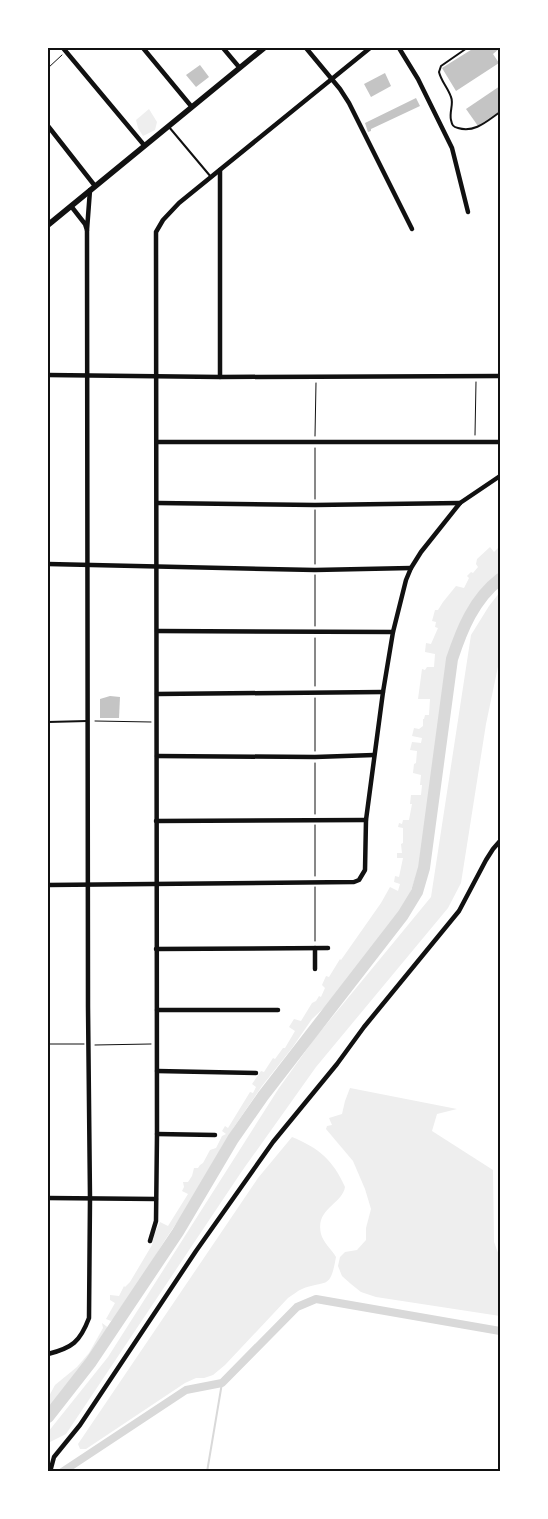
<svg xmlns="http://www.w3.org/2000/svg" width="548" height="1519" font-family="'Roboto Serif',serif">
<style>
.green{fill:#eee}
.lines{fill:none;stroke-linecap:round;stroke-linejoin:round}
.stream{stroke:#d9d9d9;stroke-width:2}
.canal{stroke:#d9d9d9;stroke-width:8}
.river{stroke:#d9d9d9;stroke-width:12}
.building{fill:#c4c4c4}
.path{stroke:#111;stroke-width:1}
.service{stroke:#111;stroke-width:2}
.minor{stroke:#111;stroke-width:4.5}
.secondary{stroke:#111;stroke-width:5.5}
.neatline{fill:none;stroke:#111;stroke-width:2}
</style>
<rect width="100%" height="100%" fill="#fff"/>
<!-- green -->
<g class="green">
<path d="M149,109L157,122L155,130L143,136L138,128L136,120Z"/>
<path d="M500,546V574L486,585L470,605L448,658L434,763L428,800L426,832L420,864L405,908L375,949L328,1004L312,1019L292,1048L262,1086L234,1127L198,1191L165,1240L127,1302L111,1321L106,1319L115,1303L110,1300V1295L119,1296L124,1286L125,1287L130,1282L152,1245L154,1235L160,1222L168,1226L188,1194L182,1191L184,1187L183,1182H188L192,1176L194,1168H198L200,1165L203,1163L210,1150L216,1148L222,1136L226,1134L222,1131L225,1126L228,1128L250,1092L253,1093L256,1087L252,1084L261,1071L264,1072L273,1058L275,1059L283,1048H285L295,1031L289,1027L294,1019L301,1021L312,1003L316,1001L319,996L321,997L325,988L322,985L326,976L329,977L340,959L341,960L381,903L390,887L398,891L400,884L394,882L395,876L399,877L403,858H397V853H402L401,844L403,843V828L398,827L399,823L402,824L403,820H409L412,804H410L411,795H421L422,785H420L421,775L413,773L414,764L416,763L417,751L410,750L412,742L421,743L422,738L412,736L414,728L419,729L423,726V719H424L425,715H429L430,699H418L422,669L425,670L427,667H434L435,654L425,652L426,643L431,644L438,628L435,627L436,622L432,621L435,610H438L443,602L456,586L464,588L469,578L467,576L471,572L473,573L478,567L476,564L477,559L490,547L494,552Z"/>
<path d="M500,592V657L486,724L461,883L448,908L316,1067L242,1171L66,1434L48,1443V1432L108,1357L279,1088L315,1038L431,897L471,635L489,606Z"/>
<path d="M350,1088L457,1109L437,1114L432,1131L493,1170L494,1242L500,1258V1316L376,1297L361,1292L351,1284L342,1276L338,1266L340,1257L345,1252L357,1250L366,1240V1228L371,1209L365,1189L353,1161L326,1129L327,1126L332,1125L329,1118L342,1114L345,1101Z"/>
<path d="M292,1137C319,1148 333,1160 345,1187C342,1205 315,1208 321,1234C323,1242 332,1250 336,1257C330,1291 327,1279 302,1289C297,1291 293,1295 288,1298L225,1365L213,1375L204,1378H196L185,1383L86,1449H80L78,1444L258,1178Z"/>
<path d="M102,1323L110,1329L48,1408V1398L55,1385L77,1367L89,1353L103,1328Z"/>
</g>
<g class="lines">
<!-- stream -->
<path class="stream" d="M207,1472L222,1383"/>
<!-- canal -->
<path class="canal" d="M62,1472L186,1390L222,1383L297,1307L316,1299L500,1331"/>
<!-- river -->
<path class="river" d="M48,1417L91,1362L178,1232L233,1139L263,1096L403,915L417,892L424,868L452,659C462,629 474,599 500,579"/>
</g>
<!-- building -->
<g class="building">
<path d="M474,48H489L490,50L494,48H500L493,54L499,63L456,91L442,68Z"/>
<path d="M200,65L209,77L196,87L186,75Z"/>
<path d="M385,73L391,86L371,97L364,84Z"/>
<path d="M500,86V111L478,126L466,109Z"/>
<path d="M416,98L420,106L371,129V131L368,132L365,123Z"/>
<path d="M110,696L120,697L119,718H100V699Z"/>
</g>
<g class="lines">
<!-- path -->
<g class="path">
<path d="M48,68L62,55"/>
<path d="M475,435L476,382"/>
<path d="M315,436L316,383"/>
<path d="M315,448V499"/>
<path d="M315,564V510"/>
<path d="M315,626V575"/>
<path d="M315,638V686"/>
<path d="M315,698V751"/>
<path d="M95,721L151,722"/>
<path d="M315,814V763"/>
<path d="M315,876V825"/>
<path d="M315,887V941"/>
<path d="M48,1044H84"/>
<path d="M95,1045L151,1044"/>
</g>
<!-- service -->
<g class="service">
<path d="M467,48L441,66L439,72C441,81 448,88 451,97C454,104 449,112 451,120C452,125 453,127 458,128C475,133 487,121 500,112"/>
<path d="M169,127L211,177"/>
<path d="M48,722L87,721"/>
</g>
<!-- minor -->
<g class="minor">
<path d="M63,48L144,145"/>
<path d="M143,48L191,106"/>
<path d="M223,48L239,67"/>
<path d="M306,48L340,89L349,103L412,229"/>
<path d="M399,48L418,79L452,148L468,212"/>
<path d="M48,126L95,186"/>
<path d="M220,170V377"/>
<path d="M71,206L85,224L87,230L90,190"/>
<path d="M48,375L220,377L500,376"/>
<path d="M157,442H500"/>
<path d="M158,503L315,505L460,503"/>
<path d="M48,564L315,570L411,568"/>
<path d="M157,631L393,632"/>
<path d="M157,694L383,692"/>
<path d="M157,756L315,757L374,755"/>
<path d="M156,821L366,820"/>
<path d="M48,885L354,882L359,880L365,870L366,820L383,692L393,632L406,580L411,568L421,552L460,503L500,476"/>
<path d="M156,949L328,948"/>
<path d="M315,969V948"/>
<path d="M157,1010H278"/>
<path d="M157,1071L256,1073"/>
<path d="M157,1134L215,1135"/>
<path d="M48,1198L156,1199"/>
<path d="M150,1241L156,1221L157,1134L156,232L163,220L179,203L370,48"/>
<path d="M48,1354C72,1348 80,1342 89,1318L90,1198L88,1007L87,230"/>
<path d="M50,1472L54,1457L80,1425L196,1251L273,1142L337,1064L364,1027L459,911L486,860L493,849L500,841"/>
</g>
<!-- secondary -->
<path class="secondary" d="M48,225L264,48"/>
</g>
<!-- border -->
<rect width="548" height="1519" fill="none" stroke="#ffffff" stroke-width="98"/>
<rect x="49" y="49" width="450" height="1421" class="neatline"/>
</svg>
